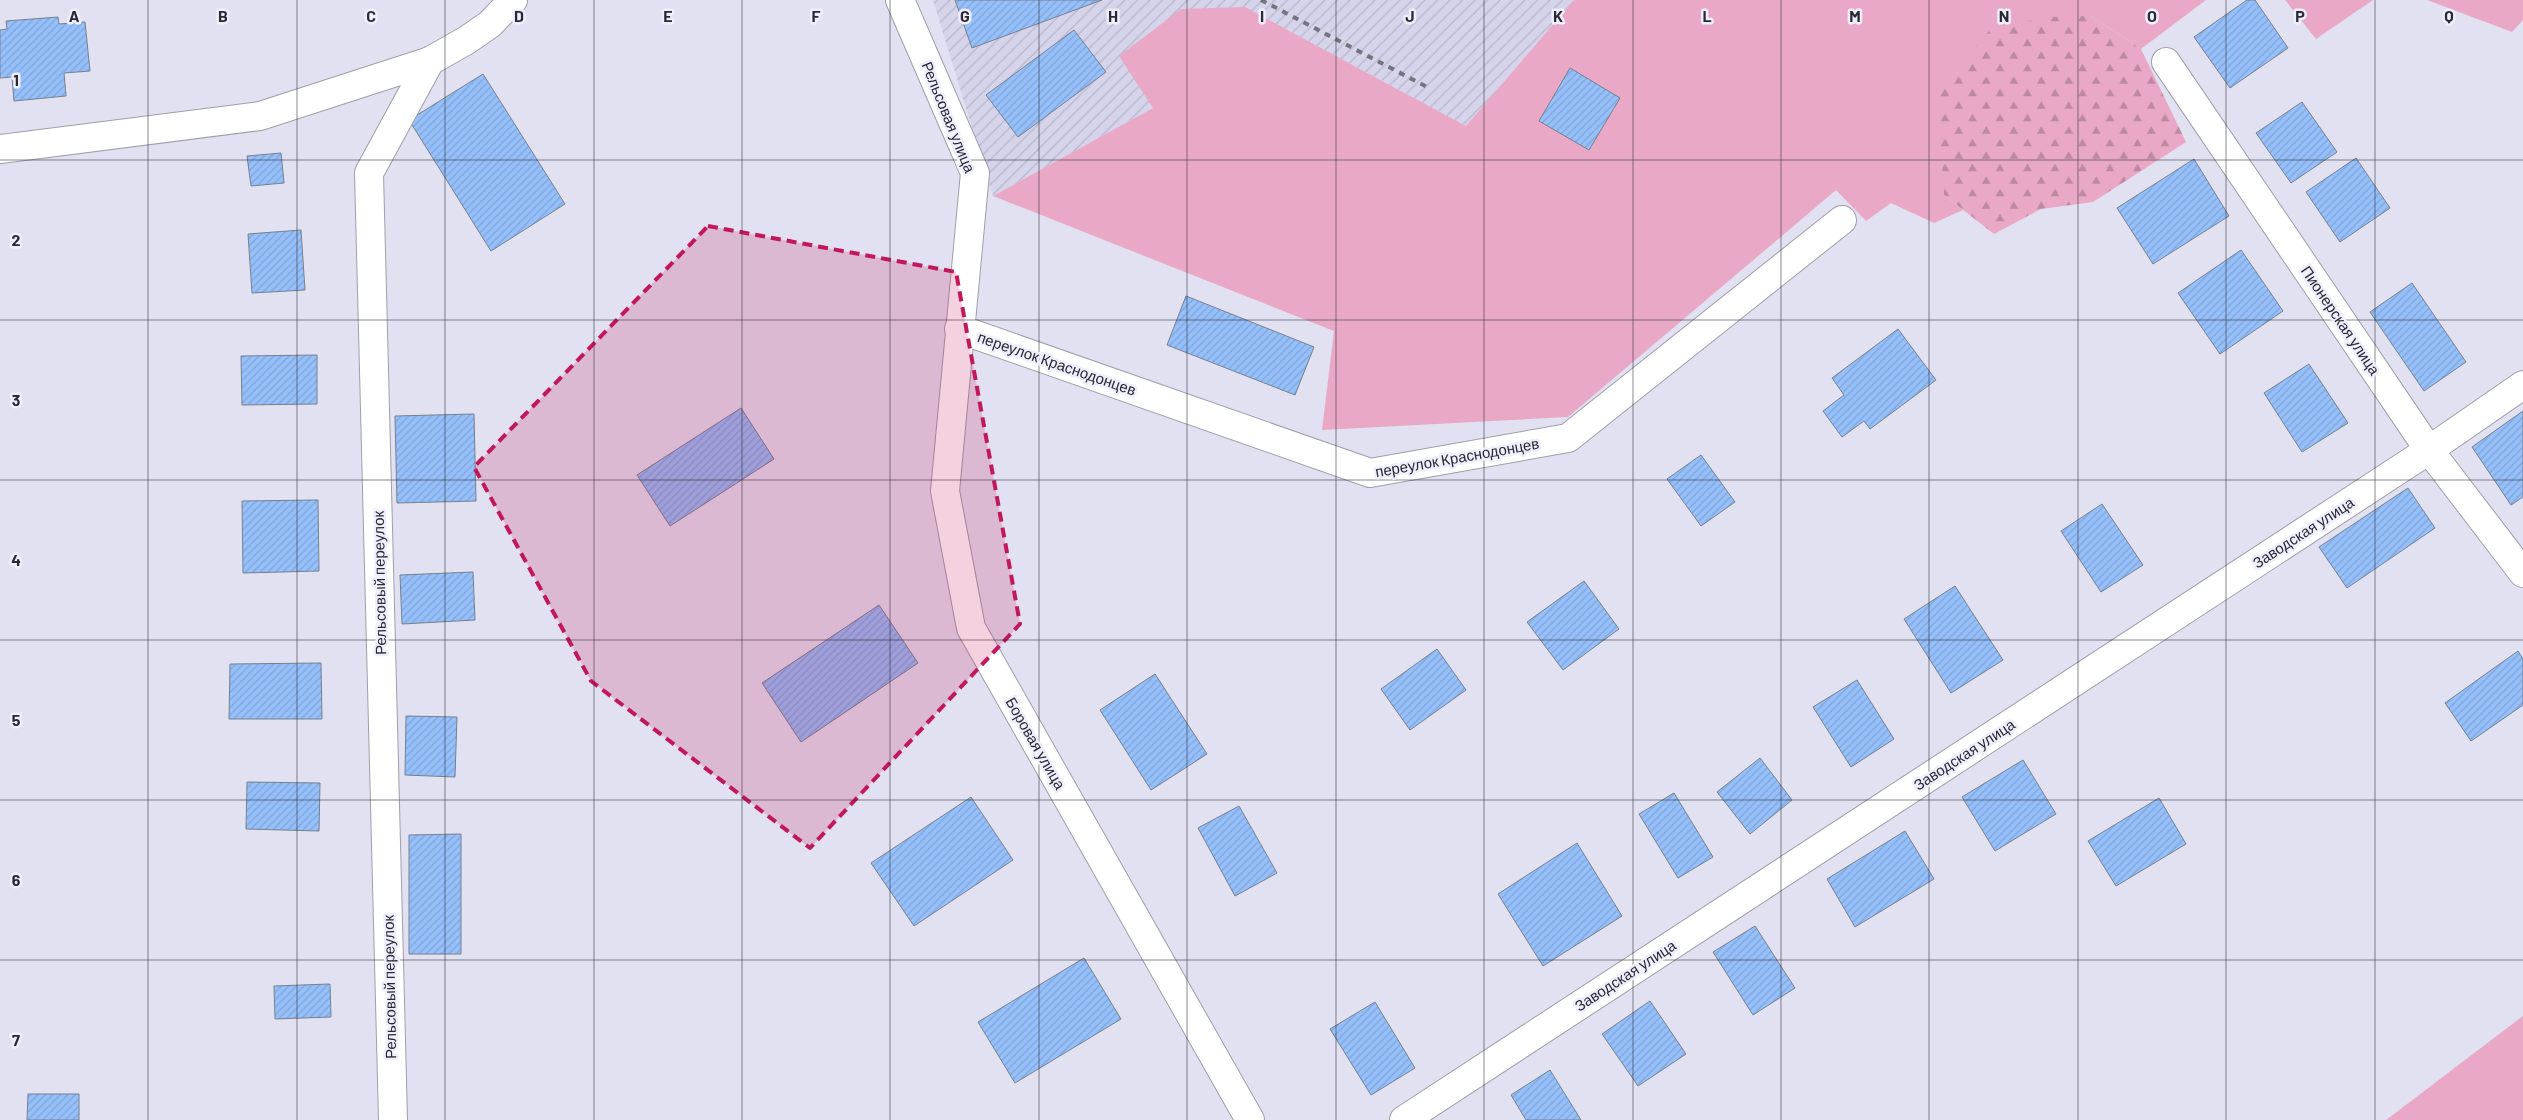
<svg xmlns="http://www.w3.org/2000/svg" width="2523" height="1120" font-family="Barlow,sans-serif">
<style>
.industrial{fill:url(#industrial-furrows)}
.green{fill:#e9a8c5}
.forest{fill:url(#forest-firs)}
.building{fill:url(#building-hatch);stroke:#77808c}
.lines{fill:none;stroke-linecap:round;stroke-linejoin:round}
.minor-casing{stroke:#9f9ead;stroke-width:30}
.minor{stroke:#fff;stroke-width:28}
.rail{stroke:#74747e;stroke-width:4;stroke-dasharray:6 6;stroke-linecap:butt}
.marked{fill:#c2185b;fill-opacity:0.2;stroke:#c2185b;stroke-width:4;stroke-dasharray:10 6;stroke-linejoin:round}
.grid{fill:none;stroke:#29292f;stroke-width:1;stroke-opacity:0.55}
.labels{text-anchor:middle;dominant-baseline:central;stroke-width:5;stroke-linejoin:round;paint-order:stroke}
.street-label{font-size:15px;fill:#29292f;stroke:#efeefe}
.grid-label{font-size:16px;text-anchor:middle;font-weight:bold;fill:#29292f;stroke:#efeefe;stroke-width:5;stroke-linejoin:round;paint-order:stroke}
</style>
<defs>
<pattern id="industrial-furrows" width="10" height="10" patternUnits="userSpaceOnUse" patternTransform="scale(1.25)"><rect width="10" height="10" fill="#d5d4eb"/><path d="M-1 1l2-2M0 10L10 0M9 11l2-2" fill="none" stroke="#b7b6ca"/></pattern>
<pattern id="forest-firs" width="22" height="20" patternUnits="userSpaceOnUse" patternTransform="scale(1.25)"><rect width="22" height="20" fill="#e9a8c5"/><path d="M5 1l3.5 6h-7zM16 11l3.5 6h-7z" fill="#bd89a0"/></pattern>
<pattern id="building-hatch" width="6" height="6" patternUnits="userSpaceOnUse" patternTransform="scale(1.25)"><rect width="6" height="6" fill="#95c0fb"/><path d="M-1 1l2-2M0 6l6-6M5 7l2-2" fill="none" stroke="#80a5d7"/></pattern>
</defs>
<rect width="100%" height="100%" fill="#e1e1f1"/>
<!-- industrial -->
<path class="industrial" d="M933,0H1574L1466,126L1245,7L1153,108L993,196Z"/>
<!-- green -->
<g class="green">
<path d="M1574,0H2206L2141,49L2091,16L1944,195L1963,210L1934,223L1891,203L1866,221L1836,190L1568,417L1322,430L1334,331L993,196L1153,108L1119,56L1181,9L1245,7L1466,126Z"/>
<path d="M2285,0H2373L2316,39Z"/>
<path d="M2427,0H2523V20L2512,32Z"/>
<path d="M2523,1016V1120H2386L2390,1117Z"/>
</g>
<!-- forest -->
<path class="forest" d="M2091,16L2141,49L2186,142L2093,202L2041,209L1994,234L1944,195L1937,90L1990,30L2046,17Z"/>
<!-- building -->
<g class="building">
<path d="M955,0H1102L972,48Z"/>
<path d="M2247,0H2255L2288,48L2230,88L2194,37Z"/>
<path d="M58,17L59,24L85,22L90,71L64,73L66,96L14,101L12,77L0,78V30L7,29L6,21Z"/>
<path d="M1074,30L1106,72L1018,137L986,95Z"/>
<path d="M1570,68L1620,98L1589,150L1539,121Z"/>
<path d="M483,74L565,204L491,251L409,120Z"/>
<path d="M2302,102L2337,152L2291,183L2256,133Z"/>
<path d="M281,153L284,183L251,186L247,156Z"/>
<path d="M2356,158L2390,208L2340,242L2306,192Z"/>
<path d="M2194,159L2229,216L2153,264L2117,208Z"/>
<path d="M301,230L305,290L252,293L248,234Z"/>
<path d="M2241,250L2283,311L2220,354L2178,293Z"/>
<path d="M2412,283L2466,362L2424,391L2370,312Z"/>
<path d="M1186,296L1314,347L1295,395L1167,345Z"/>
<path d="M1898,329L1936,380L1870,429L1864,421L1842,437L1823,411L1844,395L1832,378Z"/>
<path d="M317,355V404L242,405L241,356Z"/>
<path d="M2309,364L2348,423L2302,452L2264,393Z"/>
<path d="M741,408L774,459L670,526L637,475Z"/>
<path d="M2523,411V497L2511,505L2472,447Z"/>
<path d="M474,414L476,501L397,503L395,416Z"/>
<path d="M1701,455L1735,502L1701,526L1667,479Z"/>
<path d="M2408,488L2435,528L2347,588L2319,547Z"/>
<path d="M318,500L319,571L243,573L242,501Z"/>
<path d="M2102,504L2143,565L2101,592L2061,531Z"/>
<path d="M473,572L475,620L402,624L400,575Z"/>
<path d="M1584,581L1619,629L1563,670L1527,622Z"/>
<path d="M1955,586L2003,660L1951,693L1904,619Z"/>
<path d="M879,605L918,663L801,742L762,683Z"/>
<path d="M1437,649L1466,690L1410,730L1381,689Z"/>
<path d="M2518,651L2523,659V705L2471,741L2445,703Z"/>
<path d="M321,663L322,719H229L230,664Z"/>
<path d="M1155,674L1207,754L1151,790L1100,710Z"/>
<path d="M1857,680L1894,739L1851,767L1813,707Z"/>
<path d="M406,716L457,717L455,777L405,775Z"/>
<path d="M1760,758L1792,800L1750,834L1717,792Z"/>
<path d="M2023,760L2056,814L1995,851L1962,797Z"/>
<path d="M247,782L320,783L319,831L246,829Z"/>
<path d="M1674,793L1713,857L1678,878L1639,814Z"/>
<path d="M971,797L1013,860L914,926L871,863Z"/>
<path d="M2159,798L2186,844L2116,886L2088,841Z"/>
<path d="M1239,806L1277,873L1235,896L1198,828Z"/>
<path d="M1905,831L1934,879L1855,927L1827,879Z"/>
<path d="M461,834V954H409V835Z"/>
<path d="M1577,843L1622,916L1543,966L1498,894Z"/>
<path d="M1755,926L1795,988L1753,1015L1713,952Z"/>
<path d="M1084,958L1121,1019L1015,1083L978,1022Z"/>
<path d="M330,984L331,1017L275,1019L274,986Z"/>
<path d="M1650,1001L1686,1054L1638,1086L1602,1034Z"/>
<path d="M1375,1002L1415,1068L1371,1095L1330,1029Z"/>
<path d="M1550,1070L1581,1120H1526L1511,1095Z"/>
<path d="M28,1094H79V1120H27Z"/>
</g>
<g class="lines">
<!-- minor casing -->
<g class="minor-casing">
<g id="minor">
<path d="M900,0L975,173L945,491L971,628L1250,1120"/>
<path d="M2166,62L2429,450L2523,573"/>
<path d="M0,149L260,116L430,61L467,40L490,24L513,0"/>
<path d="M959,329L1370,473L1568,438L1842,220"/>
<path d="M393,1120L369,173L430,61"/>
<path d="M1404,1120L2429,450L2523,385"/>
</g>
</g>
<!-- minor -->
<use href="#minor" class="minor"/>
<!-- rail -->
<path class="rail" d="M1261,0L1429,88"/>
</g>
<!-- marked area -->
<path class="marked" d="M708,226L956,272L1020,624L810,848L591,681L474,467Z"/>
<!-- grid -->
<path class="grid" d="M148,0V1120M297,0V1120M445,0V1120M594,0V1120M742,0V1120M890,0V1120M1039,0V1120M1187,0V1120M1336,0V1120M1484,0V1120M1633,0V1120M1781,0V1120M1929,0V1120M2078,0V1120M2226,0V1120M2375,0V1120M0,160H2523M0,320H2523M0,480H2523M0,640H2523M0,800H2523M0,960H2523"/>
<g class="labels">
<!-- street labels -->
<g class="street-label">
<text transform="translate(949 117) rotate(68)">Рельсовая улица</text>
<text transform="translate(2341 320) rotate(56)">Пионерская улица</text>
<text transform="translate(1057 363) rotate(19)">переулок Краснодонцев</text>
<text transform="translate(1457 457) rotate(-10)">переулок Краснодонцев</text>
<text transform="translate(2303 532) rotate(-33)">Заводская улица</text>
<text transform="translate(379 583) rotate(-91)">Рельсовый переулок</text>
<text transform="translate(1036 743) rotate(60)">Боровая улица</text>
<text transform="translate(1964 754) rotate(-33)">Заводская улица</text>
<text transform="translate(1625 975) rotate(-33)">Заводская улица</text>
<text transform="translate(389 987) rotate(-91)">Рельсовый переулок</text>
</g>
</g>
<g class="grid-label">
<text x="74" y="22">A</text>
<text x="223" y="22">B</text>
<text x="371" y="22">C</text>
<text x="519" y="22">D</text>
<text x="668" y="22">E</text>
<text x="816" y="22">F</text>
<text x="965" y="22">G</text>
<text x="1113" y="22">H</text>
<text x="1262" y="22">I</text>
<text x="1410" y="22">J</text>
<text x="1558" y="22">K</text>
<text x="1707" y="22">L</text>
<text x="1855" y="22">M</text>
<text x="2004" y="22">N</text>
<text x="2152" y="22">O</text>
<text x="2300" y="22">P</text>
<text x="2449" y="22">Q</text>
<text x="16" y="86">1</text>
<text x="16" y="246">2</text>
<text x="16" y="406">3</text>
<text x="16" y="566">4</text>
<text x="16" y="726">5</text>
<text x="16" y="886">6</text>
<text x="16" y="1046">7</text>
</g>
</svg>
